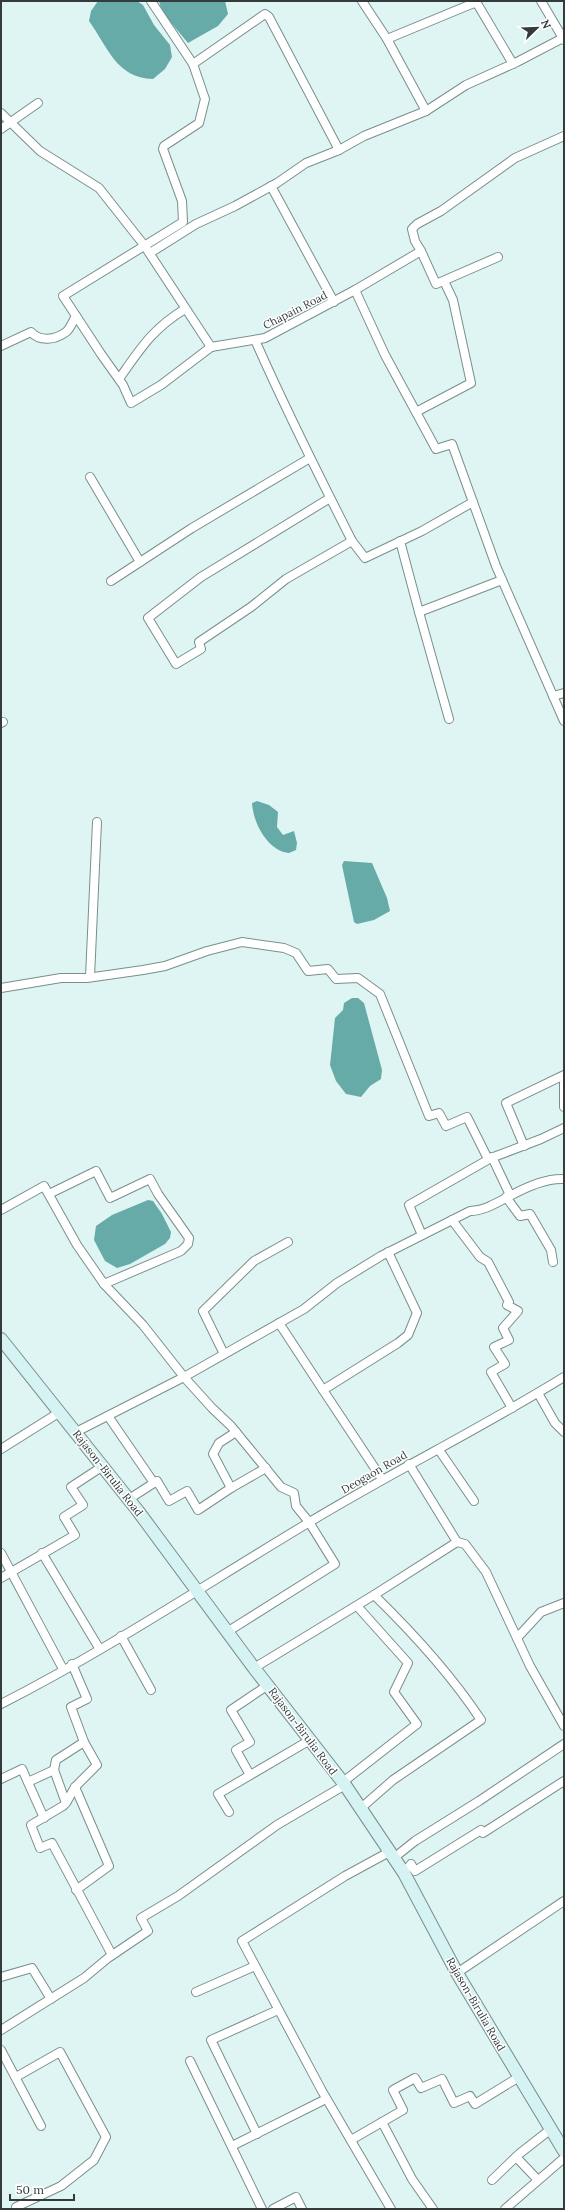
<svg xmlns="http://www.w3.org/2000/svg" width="565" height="2210" font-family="Lora,serif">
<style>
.water{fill:#67aba9}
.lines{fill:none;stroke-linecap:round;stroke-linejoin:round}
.street-casing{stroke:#7a8e8e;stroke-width:10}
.secondary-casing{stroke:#7a8e8e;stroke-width:14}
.street{stroke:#fff;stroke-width:8}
.secondary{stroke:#d5f3f2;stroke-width:12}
.labels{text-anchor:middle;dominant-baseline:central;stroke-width:3;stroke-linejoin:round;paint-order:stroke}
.street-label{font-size:11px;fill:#333c3b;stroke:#fff}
</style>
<rect width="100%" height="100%" fill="#def5f4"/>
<!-- water -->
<g class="water">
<path d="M98,1H137L143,5L154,25L170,45L172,57L165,69L153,79C116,78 108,47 89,21L91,11Z"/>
<path d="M159,1H225L228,14L218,26L188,43L162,12Z"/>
<path d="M257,801L269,805L278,812L277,827L283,835L294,831L297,843L296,850L289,853C268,851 253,823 252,803Z"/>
<path d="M344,861L372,863L387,898L390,911L374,920L357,924L354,922L342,865Z"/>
<path d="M352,998H358L364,1003L382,1070L381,1079L370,1086L361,1097L346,1094L336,1081L330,1065L335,1018L343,1010L344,1003Z"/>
<path d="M148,1200L153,1201L162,1214L171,1232L170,1238L165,1244L130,1264L117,1268L105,1261L94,1240L96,1226L112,1215Z"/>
</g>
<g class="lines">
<!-- street casing -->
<g class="street-casing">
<g id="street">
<path d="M151,1L193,64L265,14L269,17L339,150"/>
<path d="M362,1L387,39L426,111"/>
<path d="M541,1L564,40"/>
<path d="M387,39L474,3L478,5L513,64"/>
<path d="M193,64L205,99L199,123L164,146L163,149L182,201L183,222L63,296L101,354L123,385L131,403L161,385L211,347"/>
<path d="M1,113L40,151L99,188L144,245L211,347L265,338L355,290L385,355L436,449L452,444L496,566L564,721"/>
<path d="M1,129L38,103"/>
<path d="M271,186L334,302"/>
<path d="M421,251L415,241L412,229L417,224L441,211L515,158L564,136"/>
<path d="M150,253L196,224L235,206L277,183L306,163L339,150L364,136L426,111L466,85L517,62L563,38"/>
<path d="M355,290L421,251L436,284L498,257"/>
<path d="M255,340C285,408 318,474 352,541L286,579L251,607L199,642L201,649L176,664L148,618L201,577L330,498"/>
<path d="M1,346L31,332C40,342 55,340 66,332C70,329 73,321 76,316"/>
<path d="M119,379C140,349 152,329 185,309"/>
<path d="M416,412L471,383L453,300L444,281"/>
<path d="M90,477L140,562"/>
<path d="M352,541L365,558L422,531L473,502"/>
<path d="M400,541L419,612L502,580"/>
<path d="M111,581L192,528L310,458"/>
<path d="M419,612L449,719"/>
<path d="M553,696L564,693"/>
<path d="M1,723L3,722"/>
<path d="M90,977L97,822"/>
<path d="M1,988L61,978H87L143,970L165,966L207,951L242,942L284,948L296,953L308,971L328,969L336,979L358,978L380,994L429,1116L439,1113L446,1126L467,1117L488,1159"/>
<path d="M564,1083V1107"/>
<path d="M524,1146L506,1103L564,1075"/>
<path d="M492,1157L510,1195"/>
<path d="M49,1194L96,1171L110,1198L150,1179L158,1194L189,1238L188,1244L181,1251L104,1284"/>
<path d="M506,1197L520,1216L530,1214L551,1250L553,1262"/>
<path d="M1,1210L44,1186L77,1245L104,1284L143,1325L184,1377L212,1408L231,1426L281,1487L294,1493L296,1506L309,1522L335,1564L227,1632"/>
<path d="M452,1220L480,1257L488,1262L509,1302L507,1305L518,1311L503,1328L509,1340L494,1347L505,1364L491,1372L512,1408"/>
<path d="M422,1235L409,1205L491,1158L541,1139L564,1128"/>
<path d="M279,1323L323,1390"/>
<path d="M224,1354L203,1311L254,1261L288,1242"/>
<path d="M538,1393L555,1423L564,1432"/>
<path d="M108,1416L154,1483"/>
<path d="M76,1432L184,1377L304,1309L337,1283L381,1256L470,1211C484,1211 496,1203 508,1197C524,1188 546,1178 564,1179"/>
<path d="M1,1449L60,1412"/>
<path d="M439,1450L474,1501"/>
<path d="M382,1479L323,1390L398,1343L408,1335L417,1313L388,1252"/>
<path d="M231,1488L266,1468"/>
<path d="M129,1499L157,1481L169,1501L187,1491L198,1510L231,1488L213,1454L219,1443L236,1432"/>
<path d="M457,1542L465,1544L486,1572L530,1666L564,1726"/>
<path d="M1,1553L63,1669"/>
<path d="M42,1553L99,1648"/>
<path d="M1,1578L75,1535L64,1517L83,1505L71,1487L103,1466"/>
<path d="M121,1636L151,1690"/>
<path d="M517,1638L541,1612L564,1603"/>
<path d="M72,1664L87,1699L71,1707L84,1742"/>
<path d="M254,1668L374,1595L457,1542L409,1464"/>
<path d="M1,1704C107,1650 206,1584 308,1523C392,1472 480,1429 564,1377"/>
<path d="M250,1775L236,1750L250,1742L231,1710L268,1685"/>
<path d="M1,1779L22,1769L44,1818"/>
<path d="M28,1782L54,1770"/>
<path d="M343,1782L417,1724L394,1692L408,1663L357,1606"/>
<path d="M75,1787L109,1866L76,1890"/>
<path d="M66,1803L75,1787L97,1765L84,1742L56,1760L54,1770L66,1803L63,1806L31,1825L40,1848L52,1843L112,1955"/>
<path d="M361,1808L393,1780L481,1720C450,1673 414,1634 374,1595"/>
<path d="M229,1812L218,1794L310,1740"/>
<path d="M395,1857L415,1841L479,1801L564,1744"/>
<path d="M404,1873L411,1864L415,1871L481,1830L483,1833L564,1781"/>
<path d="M457,1973L564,1901"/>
<path d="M1,1977L32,1968L51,1999"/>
<path d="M196,1992L255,1966"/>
<path d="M1,2030L84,1978L108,1958L148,1931L141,1918L178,1896L277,1825L345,1785"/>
<path d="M1,2050L41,2126"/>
<path d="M190,2061L262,2209"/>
<path d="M16,2077L60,2052L106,2137L94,2160L61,2186L16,2207L17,2209"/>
<path d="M382,2122L412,2179L433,2209"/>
<path d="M257,2134L211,2040L278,2010"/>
<path d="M351,2140L403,2110L393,2090L415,2078L421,2088L442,2079L454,2103L470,2096L475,2104L519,2077"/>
<path d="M232,2146L326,2099"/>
<path d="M516,2157L537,2179"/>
<path d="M492,2180L519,2154L551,2129"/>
<path d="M273,2209L296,2197L302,2209"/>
<path d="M391,2209L322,2091L242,1941L345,1876L391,1851"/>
<path d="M505,2209L564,2158"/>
</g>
</g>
<!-- secondary casing -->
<g class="secondary-casing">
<path id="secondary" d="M1,1339L138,1511L254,1668L345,1785L404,1873L457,1973L564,2151"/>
</g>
<!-- street -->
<use href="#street" class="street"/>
<!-- secondary -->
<use href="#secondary" class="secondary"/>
</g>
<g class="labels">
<!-- street labels -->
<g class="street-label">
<text transform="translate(295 310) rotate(-27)">Chapain Road</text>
<text transform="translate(374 1472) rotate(-30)">Deogaon Road</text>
<text transform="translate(108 1473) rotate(52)">Rajason-Birulia Road</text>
<text transform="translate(303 1731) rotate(53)">Rajason-Birulia Road</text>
<text transform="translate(476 2004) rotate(60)">Rajason-Birulia Road</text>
</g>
</g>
<!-- border -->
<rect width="565" height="2210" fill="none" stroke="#333c3b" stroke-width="4"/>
<!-- north arrow -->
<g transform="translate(537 28) rotate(67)" stroke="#ffffff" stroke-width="3" paint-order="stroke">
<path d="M0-3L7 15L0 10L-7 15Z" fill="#333c3b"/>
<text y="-6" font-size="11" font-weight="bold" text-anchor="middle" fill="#333c3b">N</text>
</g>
<!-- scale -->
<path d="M10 2194v6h64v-6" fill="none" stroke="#333c3b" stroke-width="2"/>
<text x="16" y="2194" font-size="12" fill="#333c3b" stroke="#ffffff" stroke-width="3" paint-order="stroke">50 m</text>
</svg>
